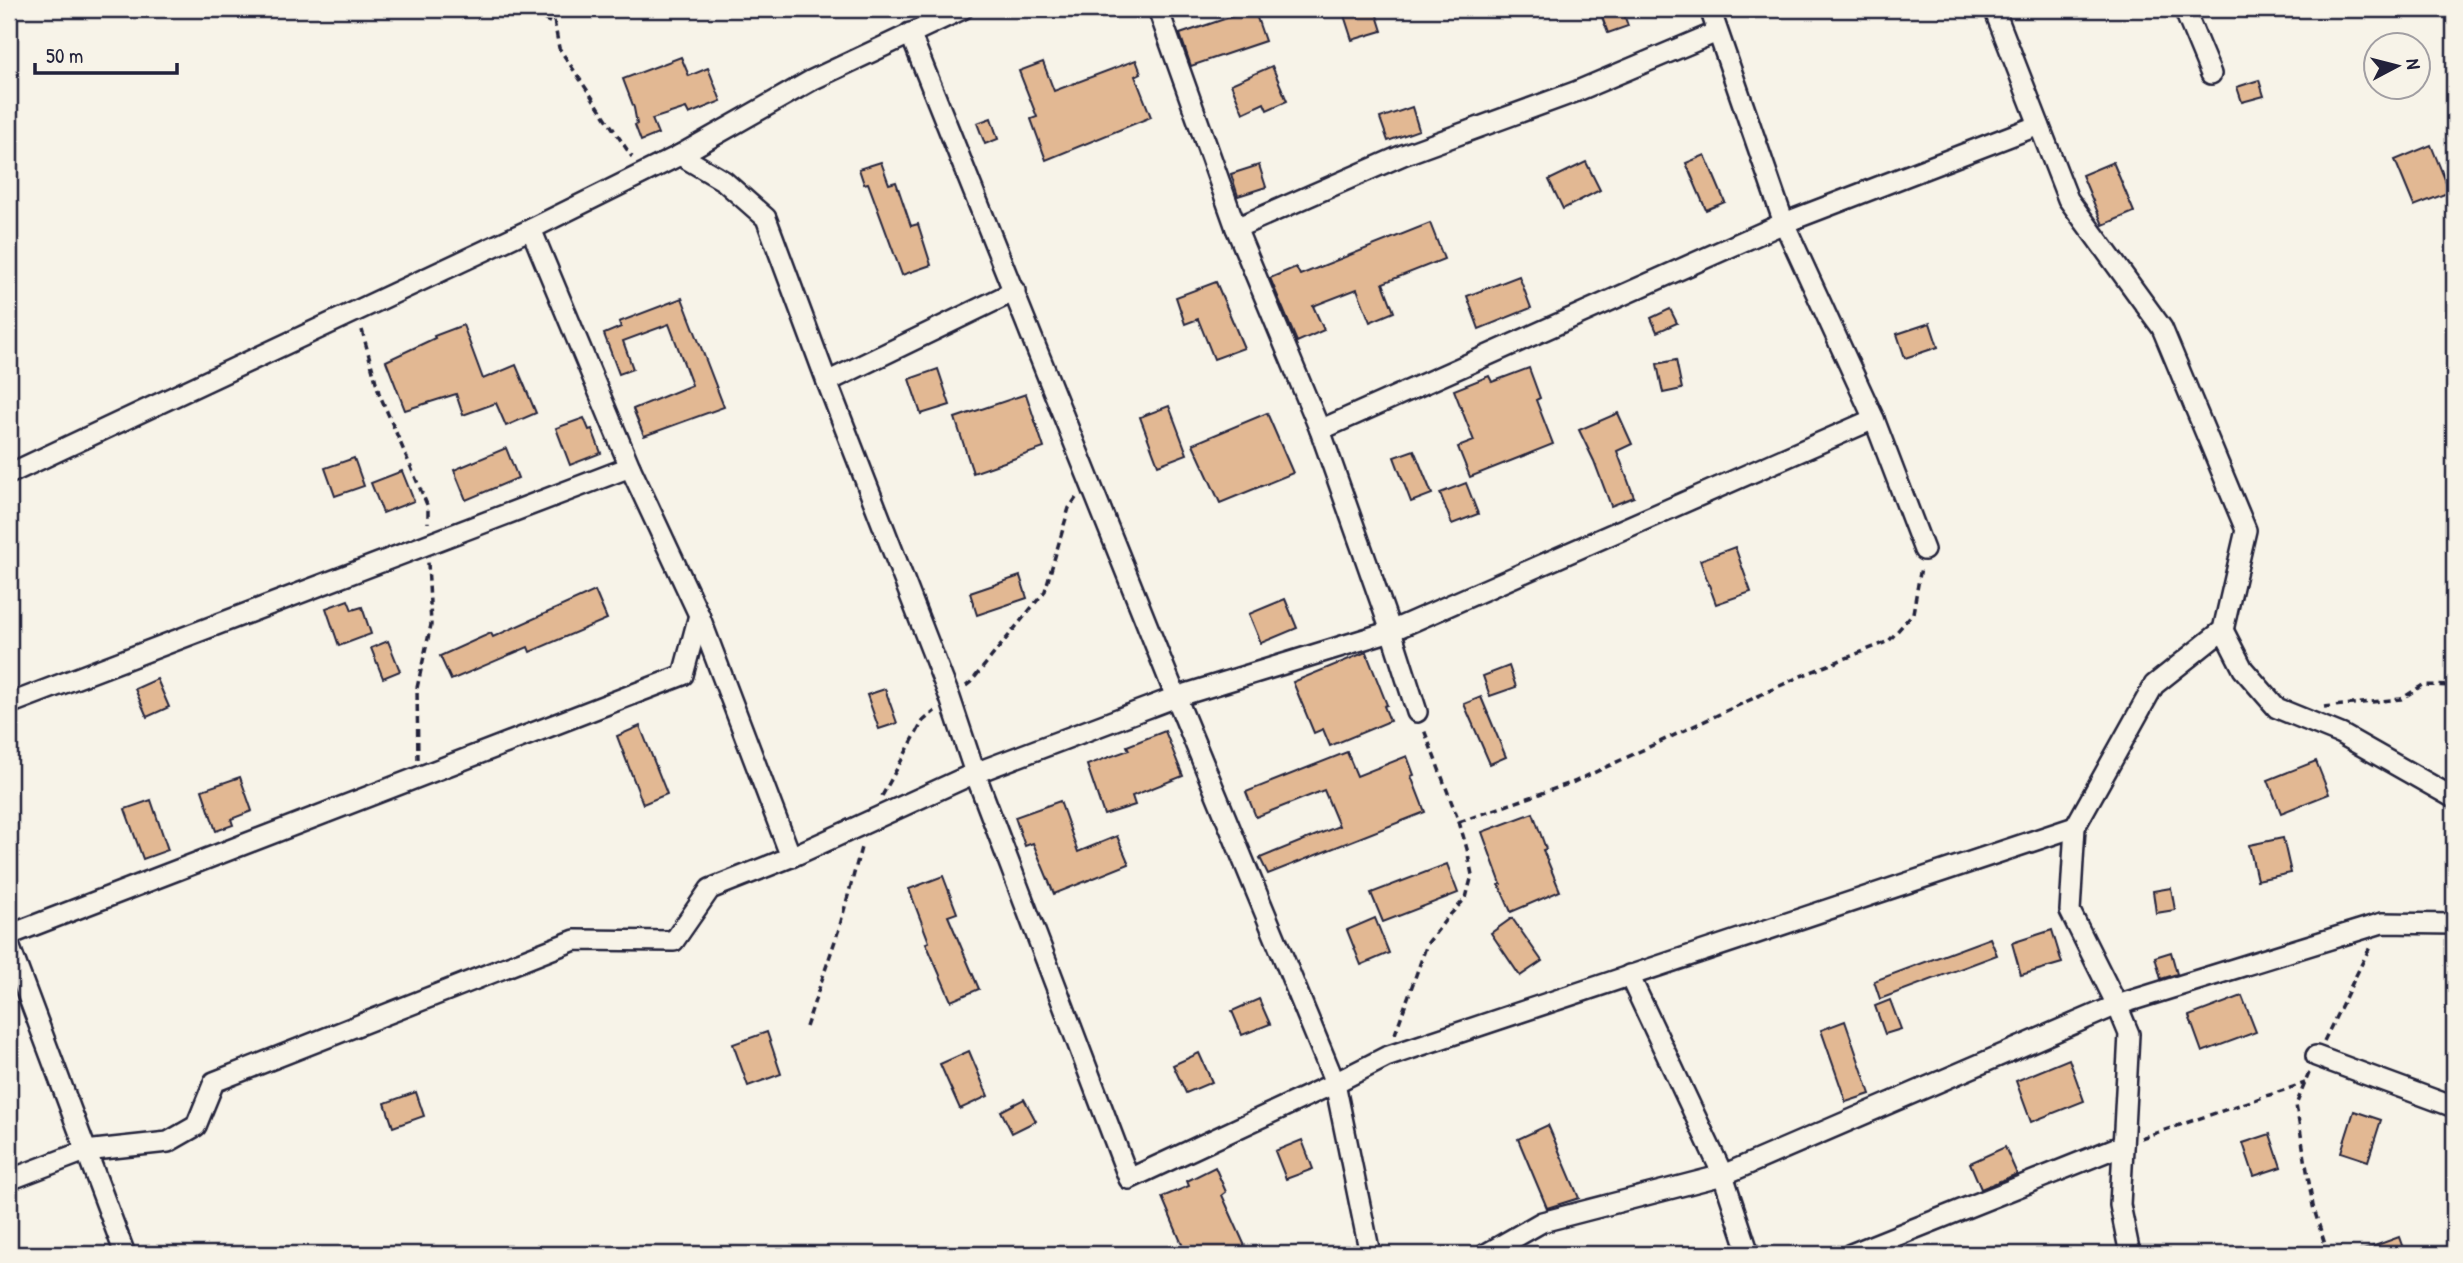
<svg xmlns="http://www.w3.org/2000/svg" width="2463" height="1263" font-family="'Patrick Hand',sans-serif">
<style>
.building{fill:#e2b893;stroke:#22223b;stroke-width:2}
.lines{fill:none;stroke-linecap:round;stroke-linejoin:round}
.minor-casing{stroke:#22223b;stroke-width:24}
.path{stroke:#22223b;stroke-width:3.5;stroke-dasharray:7 5;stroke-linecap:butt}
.minor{stroke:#f7f3e8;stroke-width:19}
</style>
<rect width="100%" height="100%" fill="#f7f3e8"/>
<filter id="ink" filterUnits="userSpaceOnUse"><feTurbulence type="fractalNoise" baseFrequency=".0143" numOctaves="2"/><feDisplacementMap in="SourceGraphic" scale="14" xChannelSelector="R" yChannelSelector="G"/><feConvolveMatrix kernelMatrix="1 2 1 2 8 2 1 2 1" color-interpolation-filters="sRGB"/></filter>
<g filter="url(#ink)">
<!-- building -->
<g class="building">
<path d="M1254,9L1265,41L1191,66L1180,34Z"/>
<path d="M1342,9H1375L1382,31L1352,40Z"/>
<path d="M1599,9H1622L1628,26L1608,33Z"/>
<path d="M681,57L689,76L708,68L721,101L689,114L686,108L652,119L658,134L641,141L635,125L637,124L634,108L623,79Z"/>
<path d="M1136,60L1141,73L1135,76L1151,117L1046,160L1031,119L1037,117L1019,71L1043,62L1054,91Z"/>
<path d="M1272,66L1287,101L1267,110L1264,103L1243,113L1231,84Z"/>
<path d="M2259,80L2264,96L2242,102L2237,87Z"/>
<path d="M1412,107L1419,130L1388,141L1380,118Z"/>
<path d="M991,118L998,139L985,144L977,123Z"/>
<path d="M2431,145L2450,192L2414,206L2395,160Z"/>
<path d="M1705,155L1725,202L1706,210L1686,163Z"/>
<path d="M881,162L889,184L896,182L911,226L918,224L931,265L902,275L868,183L864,184L859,169Z"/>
<path d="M1586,162L1600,190L1563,209L1549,180Z"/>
<path d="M2113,162L2134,212L2103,225L2082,175Z"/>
<path d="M1259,165L1266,187L1238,196L1231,174Z"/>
<path d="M1430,223L1444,259L1383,283L1394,312L1370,322L1357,289L1313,306L1324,330L1297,342L1270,278L1296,267L1300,275Z"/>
<path d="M1519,276L1531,308L1479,329L1467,296Z"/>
<path d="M1216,282L1244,348L1214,359L1198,319L1185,324L1176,297Z"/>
<path d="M682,298L724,407L644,436L633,409L692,385L669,324L623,341L633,369L619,374L604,334L621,327L619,322Z"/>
<path d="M1670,309L1677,323L1657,332L1651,318Z"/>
<path d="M1930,323L1938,347L1905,358L1897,334Z"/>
<path d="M463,325L483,379L516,365L536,413L506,426L496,403L463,415L456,394L405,410L386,361L435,338L434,336Z"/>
<path d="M1676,360L1682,389L1663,393L1657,364Z"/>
<path d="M1529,368L1540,398L1536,400L1553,444L1470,477L1458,447L1474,441L1454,390L1489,376L1492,382Z"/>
<path d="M938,369L950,405L921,414L909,379Z"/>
<path d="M1026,394L1044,448L973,473L955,418Z"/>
<path d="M1169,406L1187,454L1158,465L1140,417Z"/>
<path d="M1267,413L1293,473L1220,503L1193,444Z"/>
<path d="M1618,413L1632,444L1617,451L1634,497L1611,506L1594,461L1579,430Z"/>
<path d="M584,418L589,430L592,429L601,453L570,465L556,428Z"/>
<path d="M506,448L518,478L466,500L454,470Z"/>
<path d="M1414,450L1432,494L1411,502L1394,457Z"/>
<path d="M354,458L364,486L335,496L325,468Z"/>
<path d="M402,471L414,501L383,513L371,483Z"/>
<path d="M1466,483L1478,514L1452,524L1440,493Z"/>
<path d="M1735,547L1751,592L1716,604L1700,560Z"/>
<path d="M1020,576L1027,598L977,615L970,593Z"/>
<path d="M595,591L607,619L530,652L528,647L451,680L440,656L491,633L493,637Z"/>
<path d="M1285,599L1297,628L1261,643L1249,614Z"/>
<path d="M348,600L352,610L362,607L371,634L339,646L326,608Z"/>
<path d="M388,641L400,671L383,678L371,648Z"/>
<path d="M1366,652L1387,705L1384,706L1390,721L1330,746L1323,729L1314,733L1293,682Z"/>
<path d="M1509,666L1516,687L1490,696L1483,676Z"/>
<path d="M157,679L169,707L147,717L135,689Z"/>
<path d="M885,689L897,723L879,729L867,695Z"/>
<path d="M1481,697L1506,757L1490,764L1464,704Z"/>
<path d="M640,726L667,794L643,804L617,736Z"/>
<path d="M1165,731L1183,776L1132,796L1135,805L1104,815L1087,765L1129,750L1127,746Z"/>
<path d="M1347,752L1357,776L1407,756L1414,775L1411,776L1425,812L1268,874L1260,858L1339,826L1324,790L1256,817L1246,792Z"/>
<path d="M2316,761L2329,794L2281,813L2268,780Z"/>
<path d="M240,777L252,811L231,819L233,825L216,831L202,790Z"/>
<path d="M151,800L168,850L143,859L125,809Z"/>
<path d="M1060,801L1078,852L1117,836L1129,864L1054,894L1033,843L1025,846L1015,817Z"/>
<path d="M1533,813L1546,849L1543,850L1560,891L1511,912L1499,885L1501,884L1482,832Z"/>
<path d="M2283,838L2291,873L2257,880L2249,845Z"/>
<path d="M1447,864L1458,893L1383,922L1371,893Z"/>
<path d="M943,876L957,913L948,916L979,989L951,1001L926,943L929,942L909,889Z"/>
<path d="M2171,888L2175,910L2156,913L2153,891Z"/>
<path d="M1375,918L1389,953L1361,965L1347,930Z"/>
<path d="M1512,918L1542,961L1520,976L1491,933Z"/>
<path d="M2052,930L2062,963L2021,975L2012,943Z"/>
<path d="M1990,938L1997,955L1880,999L1874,981Z"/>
<path d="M2171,952L2177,974L2161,979L2155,957Z"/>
<path d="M2242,996L2256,1032L2202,1052L2189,1016Z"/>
<path d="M1259,999L1270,1024L1242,1035L1232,1011Z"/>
<path d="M1890,1000L1901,1029L1885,1034L1875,1006Z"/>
<path d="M1845,1021L1870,1094L1846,1102L1821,1030Z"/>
<path d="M767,1032L781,1074L748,1086L733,1044Z"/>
<path d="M969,1051L988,1096L960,1109L940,1064Z"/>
<path d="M1199,1053L1212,1082L1186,1093L1173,1065Z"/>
<path d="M2069,1059L2084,1101L2031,1122L2016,1081Z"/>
<path d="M416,1092L424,1116L393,1127L385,1103Z"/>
<path d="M1024,1099L1036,1121L1012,1133L1001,1111Z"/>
<path d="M2354,1111L2381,1120L2368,1161L2341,1152Z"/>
<path d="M1548,1125L1579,1198L1547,1208L1518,1139Z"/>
<path d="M2270,1134L2281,1167L2254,1176L2243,1143Z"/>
<path d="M1302,1140L1313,1169L1286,1179L1275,1151Z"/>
<path d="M2005,1147L2017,1174L1981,1189L1970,1163Z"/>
<path d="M1215,1167L1226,1192L1222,1195L1245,1246L1225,1254H1186L1162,1197L1189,1186L1187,1181Z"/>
<path d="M2399,1237L2405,1254H2358V1252Z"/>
</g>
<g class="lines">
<!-- minor casing -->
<g class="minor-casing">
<g id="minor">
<path d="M1158,9L1236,228L1320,430L1391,631L1417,712"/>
<path d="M1710,9L1784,223L1874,419L1924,550"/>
<path d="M1994,9L2068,199L2162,328L2246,530L2223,630L2154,685L2075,827L2070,911L2117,1005L2129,1034L2120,1205L2130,1254"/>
<path d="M2184,9L2211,74"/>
<path d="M910,33L1176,697L1335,1083L1370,1254"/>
<path d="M680,155L724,181L766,218L827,382L950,698L975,773L1129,1179L1335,1083L1386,1057L2075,827"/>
<path d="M1236,228L1403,155L1575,92L1717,32"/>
<path d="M531,229L630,467L699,615L791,857"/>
<path d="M827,382L1015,291"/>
<path d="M1320,430L1784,223L2039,125"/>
<path d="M9,474L531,229L680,155L812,80L963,9"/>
<path d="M2223,630L2243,669L2277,708L2341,734L2454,798"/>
<path d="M9,704L630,467"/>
<path d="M9,935L683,675L699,615"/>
<path d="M9,945L125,1254"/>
<path d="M1629,975L1723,1175L1749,1254"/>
<path d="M2316,1056L2454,1107"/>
<path d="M9,1180L85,1151L168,1142L196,1126L214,1082L575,940L674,941L710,889L791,857L975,773L1176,697L1391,631L1874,419"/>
<path d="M1486,1254L1542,1222L1723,1175L2117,1005L2382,923L2454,924"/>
<path d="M1851,1254L2123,1145"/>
</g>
</g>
<!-- path -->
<g class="path">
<path d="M522,9L554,24"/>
<path d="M552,9L559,48L632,157"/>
<path d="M362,330L379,393L428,507V523"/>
<path d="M966,686L971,682L1045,591L1069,508L1076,498"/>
<path d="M2324,707L2401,699L2423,685L2454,686"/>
<path d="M418,760L417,688L431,625L428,562"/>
<path d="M882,796L923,721L935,711"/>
<path d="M1459,822L1574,782L1801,676L1889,641L1913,613L1921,567"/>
<path d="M806,1027L839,929L862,844"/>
<path d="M1395,1034L1427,944L1447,918L1466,898L1472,875L1467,849L1459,822L1423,727"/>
<path d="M2324,1041L2370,947"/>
<path d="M2309,1073L2296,1105L2313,1206L2328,1254"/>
<path d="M2141,1138L2305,1083"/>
</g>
<!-- minor -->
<use href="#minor" class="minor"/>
</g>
</g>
<!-- margin -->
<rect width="2463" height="1263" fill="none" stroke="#f7f3e8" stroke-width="35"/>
<rect x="18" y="18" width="2428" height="1228" fill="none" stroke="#22223b" stroke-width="2.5" filter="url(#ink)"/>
<!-- north arrow -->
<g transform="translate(2397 66) rotate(83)"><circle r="33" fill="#f7f3e8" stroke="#a29fa3" stroke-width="2"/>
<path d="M0-5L12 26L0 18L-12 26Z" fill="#22223b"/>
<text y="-10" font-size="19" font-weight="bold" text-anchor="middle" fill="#22223b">N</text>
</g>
<!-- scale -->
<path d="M35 63v10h142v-10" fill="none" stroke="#22223b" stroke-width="3.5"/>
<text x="46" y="63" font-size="21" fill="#22223b" stroke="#f7f3e8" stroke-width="5" paint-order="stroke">50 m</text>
</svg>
